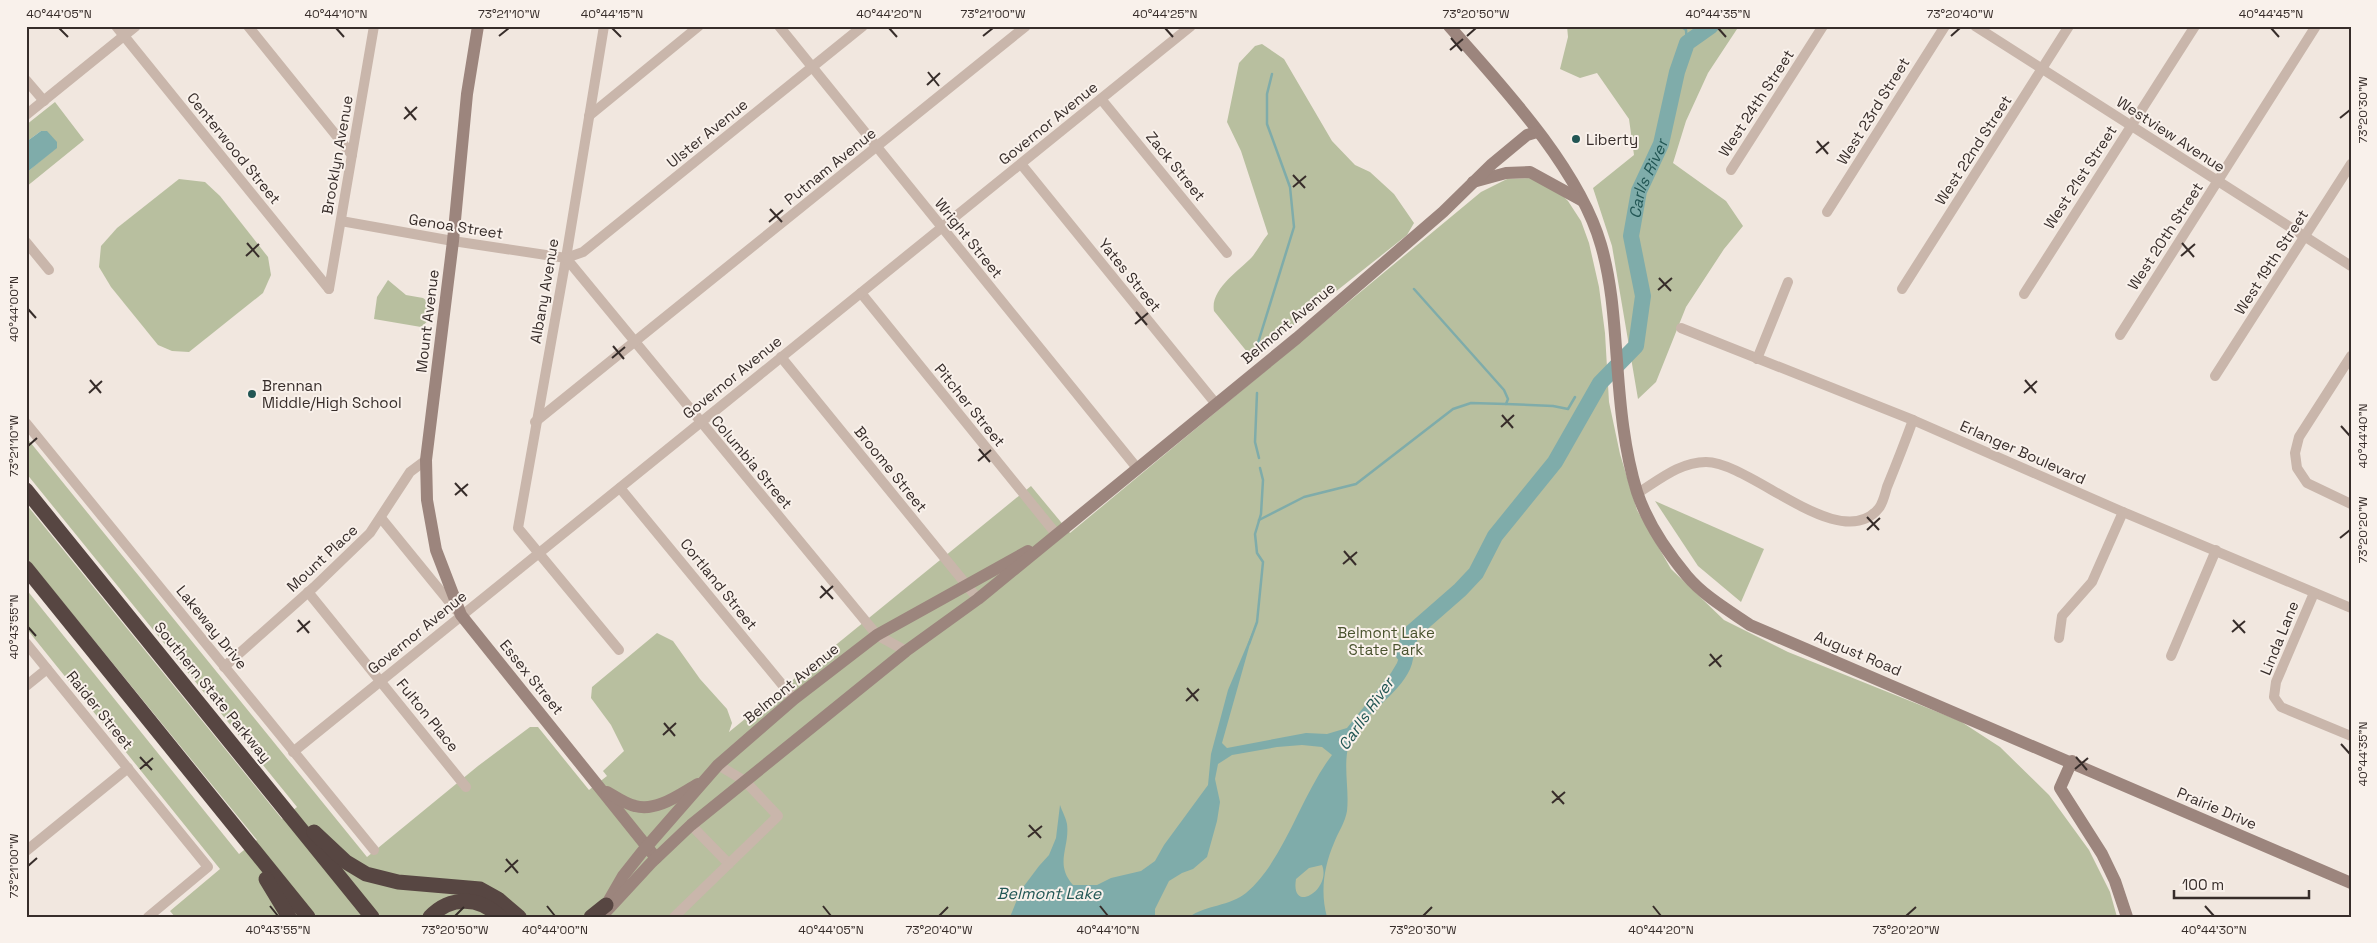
<svg xmlns="http://www.w3.org/2000/svg" width="2377" height="943" font-family="'Space Grotesk',sans-serif">
<style>
.green{fill:#b8bf9f}
.water{fill:#7facaa;fill-rule:evenodd}
.lines{fill:none;stroke-linecap:round;stroke-linejoin:round}
.stream{stroke:#7facaa;stroke-width:2.5}
.river{stroke:#7facaa;stroke-width:16}
.street{stroke:#c9b6ab;stroke-width:10}
.secondary{stroke:#9c857d;stroke-width:12}
.highway{stroke:#574642;stroke-width:15}
.ticks{fill:none;stroke:#372d2a;stroke-width:2}
.poi-dot{fill:#225654;stroke:#f9f1eb;stroke-width:2}
.labels{text-anchor:middle;dominant-baseline:central;stroke-width:4;stroke-linejoin:round;paint-order:stroke}
.street-label{font-size:15px;fill:#372d2a;stroke:#f9f1eb}
.poi-label{font-size:15px;fill:#372d2a;stroke:#f9f1eb;text-anchor:start}
.park-label{font-size:15px;fill:#4a532f;stroke:#f9f1eb}
.water-label{font-size:16px;font-style:italic;fill:#225654;stroke:#f9f1eb}
.neatline{fill:none;stroke:#372d2a;stroke-width:2}
.ticks-label{font-size:12px;text-anchor:middle;fill:#372d2a}
</style>
<rect width="100%" height="100%" fill="#f1e7df"/>
<!-- green -->
<g class="green">
<path d="M1567,26H1739L1708,73L1686,121L1673,163L1726,201L1743,226L1724,249L1686,307L1656,382L1638,399L1612,246L1593,188L1634,155L1629,119L1597,73L1580,78L1560,69L1568,37Z"/>
<path d="M1262,44L1284,59L1332,141L1355,165L1370,172L1394,194L1414,223L1407,235L1252,358L1214,311C1210,289 1239,271 1252,257C1258,250 1262,241 1268,234L1241,151L1227,122L1239,63L1255,46Z"/>
<path d="M55,102L84,140L26,187V173L57,147L41,131L26,142V125Z"/>
<path d="M1531,178L1555,188L1568,201L1581,221L1589,243L1599,287L1605,333L1609,402L1620,454L1637,510L1671,569L1724,620L1788,652L1960,721L2000,747L2049,795L2089,850L2110,892L2117,917H175L170,911L220,869L26,628V589L239,854L257,840L26,557V504L282,819L297,807L26,473V437L367,857L478,766L530,727H538L589,790L607,776L603,771L624,751L611,725L591,698L592,687L657,633L673,641L700,679L727,709L732,723L729,732L1031,486L1070,533L1481,192L1507,179Z"/>
<path d="M179,179L205,182L220,196L268,257L271,275L263,293L189,352L172,351L158,345L111,287L99,267L101,246L117,228Z"/>
<path d="M388,280L406,295L423,298L431,304L430,319L421,327L374,319L377,297Z"/>
<path d="M1655,501L1764,549L1741,602L1698,566Z"/>
</g>
<!-- water -->
<g class="water">
<path d="M41,131H47L57,142V148L26,173V142Z"/>
<path d="M1255,626L1222,743L1227,748L1306,733L1327,734L1347,728L1391,673L1397,663L1408,630L1414,636C1414,644 1415,652 1413,659C1409,686 1372,709 1356,730C1339,753 1350,784 1347,811C1345,823 1338,832 1334,843C1324,866 1320,892 1327,917H1189C1206,905 1230,906 1246,893C1284,861 1301,795 1332,755L1322,747L1302,745L1277,747L1232,755L1218,764L1215,779L1220,802L1217,821L1207,857L1193,869L1182,873L1169,881L1155,909V917H1010L1021,890L1039,866L1049,855L1056,838L1060,805C1062,811 1066,818 1067,824C1070,848 1054,863 1073,885H1097L1111,878L1141,871L1155,861L1164,845L1208,785L1211,754L1228,690ZM1322,865C1332,890 1290,915 1296,879L1309,868Z"/>
</g>
<g class="lines">
<!-- stream -->
<g class="stream">
<path d="M1681,26L1686,30L1687,43"/>
<path d="M1257,346L1294,227L1290,187L1267,124V94L1272,74"/>
<path d="M1257,393L1255,442L1259,458"/>
<path d="M1506,404L1553,406L1568,409L1575,397"/>
<path d="M1259,520L1304,497L1356,484L1453,409L1471,403L1506,404L1508,399L1504,390L1414,289"/>
<path d="M1249,644L1257,622L1263,562L1257,553L1255,534L1261,514L1263,480L1260,468"/>
</g>
<!-- river -->
<path class="river" id="s1" d="M1403,653L1412,632L1460,590L1476,573L1495,536L1555,462L1600,383L1636,346L1643,296L1631,236L1639,191L1661,144L1677,72L1687,43L1711,26"/>
<!-- street -->
<g class="street">
<path d="M116,26L329,289"/>
<path d="M248,26L352,155"/>
<path d="M604,26L566,258L518,528L619,650"/>
<path d="M779,26L1137,468"/>
<path d="M1975,26L2351,266"/>
<path d="M26,80L44,101"/>
<path d="M1101,99L1227,253"/>
<path d="M26,115L136,26"/>
<path d="M589,116L699,26"/>
<path d="M1021,164L1216,404"/>
<path d="M1731,170L1823,26"/>
<path d="M1827,212L1945,26"/>
<path d="M341,221L453,241L566,258L583,252L863,26"/>
<path d="M26,242L49,270"/>
<path d="M566,258L877,635L906,651"/>
<path d="M329,289L374,26"/>
<path d="M1902,289L2069,26"/>
<path d="M861,293L1057,535"/>
<path d="M2024,294L2195,26"/>
<path d="M1681,328L1913,420L2123,512L2351,608"/>
<path d="M2120,335L2316,26"/>
<path d="M2351,356L2299,437L2295,453L2297,468L2307,483L2351,504"/>
<path d="M781,357L978,599"/>
<path d="M1757,359L1788,282"/>
<path d="M2215,376L2351,164"/>
<path d="M535,422L1026,26"/>
<path d="M26,423L374,850"/>
<path d="M620,488L794,699"/>
<path d="M1638,493C1659,480 1680,462 1706,462C1751,462 1841,556 1879,508C1883,503 1885,494 1887,487C1896,465 1905,442 1913,420"/>
<path d="M381,518L456,610"/>
<path d="M308,592L466,787"/>
<path d="M2314,593L2276,682L2274,697L2281,707L2351,736"/>
<path d="M2059,638L2062,616L2092,582L2123,512"/>
<path d="M26,643L208,867L148,917"/>
<path d="M2171,656L2216,550"/>
<path d="M224,667L314,587L370,533L410,472L426,460"/>
<path d="M26,686L47,669"/>
<path d="M293,752L1191,26"/>
<path d="M691,825L729,864"/>
<path d="M26,851L128,768"/>
<path d="M674,917L778,816L745,781L718,765"/>
</g>
<!-- secondary -->
<g class="secondary">
<path d="M478,26L467,94L453,241L426,460L427,500L436,550L461,615L656,858"/>
<path d="M1449,26C1502,86 1579,168 1601,245C1612,283 1614,322 1617,361C1620,404 1624,450 1637,492C1647,522 1667,552 1687,576C1704,596 1728,610 1750,625L2351,883"/>
<path d="M1473,182L1506,173L1530,172L1581,200"/>
<path d="M2072,761L2060,788L2102,854L2115,881L2127,917"/>
<path d="M607,792C616,797 625,804 635,806C657,812 680,794 698,784"/>
<path d="M608,902L623,876L642,852L718,765L794,699L877,635L1028,551"/>
<path d="M602,916L651,863L691,825L906,651L978,599L1297,338L1443,212L1492,164L1527,135L1537,132"/>
</g>
<!-- highway -->
<g class="highway">
<path d="M26,490L372,917"/>
<path d="M26,568L308,917"/>
<path d="M314,832L346,862L366,874L398,882L480,889L498,899L519,917"/>
<path d="M266,879L289,917"/>
<path d="M430,917C450,896 479,896 500,917"/>
<path d="M591,917L606,905"/>
</g>
</g>
<!-- ticks -->
<path class="ticks" d="M59,28L68,37M336,28L344,37M612,28L621,37M889,28L897,37M1165,28L1173,37M1718,28L1726,37M2271,28L2279,37M499,36L509,28M983,36L993,28M1467,36L1476,28M1951,36L1960,28M1451,38L1462,51M1450,50L1463,39M928,72L939,86M927,85L940,73M405,107L416,120M2340,118L2350,110M404,119L417,107M1817,141L1828,154M1816,153L1829,142M1293,175L1305,188M1293,187L1306,176M770,209L782,222M769,222L783,210M247,243L259,257M2182,243L2194,257M246,256L259,244M2181,256L2195,244M1659,278L1671,291M1658,290L1672,278M28,309L36,318M1136,312L1147,325M1135,324L1148,313M613,346L624,359M612,358L625,347M90,380L101,393M2025,380L2036,393M89,393L102,381M2024,393L2037,381M1502,415L1513,428M2341,426L2350,436M1501,427L1514,415M28,446L37,438M979,449L990,462M978,461L991,450M455,483L467,496M455,495L468,484M1867,517L1879,530M1867,530L1880,518M2340,538L2350,530M1344,551L1356,565M1343,564L1357,552M821,586L833,599M820,598L833,586M298,620L309,633M2233,620L2245,633M28,627L36,636M297,632L310,621M2232,632L2245,621M1710,654L1721,667M1709,666L1722,655M1187,688L1198,701M1186,701L1199,689M664,723L675,736M663,735L676,723M2341,744L2350,754M140,757L152,770M2076,757L2087,770M140,769L153,758M2075,769L2088,758M1552,791L1564,804M1552,803L1565,792M1029,825L1041,838M1028,837L1042,826M506,859L518,873M28,866L37,858M505,872L518,860M270,906L278,916M547,906L555,916M823,906L831,916M1100,906L1108,916M1653,906L1661,916M2205,906L2214,916M455,916L464,907M939,916L948,907M1423,916L1432,907M1906,916L1916,907"/>
<!-- markers -->
<g class="poi-dot">
<circle cx="1576" cy="139" r="5"/>
<circle cx="252" cy="394" r="5"/>
</g>
<g class="labels">
<!-- street labels -->
<g class="street-label">
<text transform="translate(1756 103) rotate(-57)">West 24th Street</text>
<text transform="translate(1873 111) rotate(-58)">West 23rd Street</text>
<text transform="translate(1048 123) rotate(-39)">Governor Avenue</text>
<text transform="translate(707 133) rotate(-39)">Ulster Avenue</text>
<text transform="translate(2171 134) rotate(33)">Westview Avenue</text>
<text transform="translate(234 148) rotate(51)">Centerwood Street</text>
<text transform="translate(1973 150) rotate(-57)">West 22nd Street</text>
<text transform="translate(337 155) rotate(-80)">Brooklyn Avenue</text>
<text transform="translate(830 166) rotate(-39)">Putnam Avenue</text>
<text transform="translate(1176 166) rotate(51)">Zack Street</text>
<text transform="translate(2080 177) rotate(-57)">West 21st Street</text>
<text transform="translate(456 226) rotate(9)">Genoa Street</text>
<text transform="translate(2165 236) rotate(-57)">West 20th Street</text>
<text transform="translate(969 238) rotate(51)">Wright Street</text>
<text transform="translate(2271 262) rotate(-57)">West 19th Street</text>
<text transform="translate(1130 275) rotate(51)">Yates Street</text>
<text transform="translate(544 291) rotate(-80)">Albany Avenue</text>
<text transform="translate(427 321) rotate(-83)">Mount Avenue</text>
<text transform="translate(1288 323) rotate(-40)">Belmont Avenue</text>
<text transform="translate(732 377) rotate(-39)">Governor Avenue</text>
<text transform="translate(970 405) rotate(51)">Pitcher Street</text>
<text transform="translate(2023 452) rotate(24)">Erlanger Boulevard</text>
<text transform="translate(752 462) rotate(50)">Columbia Street</text>
<text transform="translate(891 469) rotate(51)">Broome Street</text>
<text transform="translate(322 558) rotate(-43)">Mount Place</text>
<text transform="translate(719 584) rotate(51)">Cortland Street</text>
<text transform="translate(212 627) rotate(51)">Lakeway Drive</text>
<text transform="translate(417 632) rotate(-39)">Governor Avenue</text>
<text transform="translate(2279 638) rotate(-68)">Linda Lane</text>
<text transform="translate(1858 653) rotate(23)">August Road</text>
<text transform="translate(532 677) rotate(51)">Essex Street</text>
<text transform="translate(791 683) rotate(-39)">Belmont Avenue</text>
<text transform="translate(213 692) rotate(51)">Southern State Parkway</text>
<text transform="translate(100 710) rotate(51)">Raider Street</text>
<text transform="translate(428 715) rotate(51)">Fulton Place</text>
<text transform="translate(2217 808) rotate(23)">Prairie Drive</text>
</g>
<!-- poi labels -->
<g class="poi-label">
<text x="1586" y="139">Liberty</text>
<text x="262" y="385">Brennan<tspan x="262" dy="17">Middle/High School</tspan></text>
</g>
<!-- park labels -->
<g class="park-label">
<text x="1386" y="632">Belmont Lake<tspan x="1386" dy="17">State Park</tspan></text>
</g>
<!-- water labels -->
<g class="water-label">
<text stroke="none"><textPath href="#s1" startOffset="561">Carlls River</textPath></text>
<text transform="translate(1366 714) rotate(-55)">Carlls River</text>
<text x="1049" y="893">Belmont Lake</text>
</g>
</g>
<!-- border -->
<rect width="2377" height="943" fill="none" stroke="#f9f1eb" stroke-width="55"/>
<!-- scale -->
<path d="M2174 890v8h135v-8" fill="none" stroke="#372d2a" stroke-width="2.5"/>
<text x="2182" y="890" font-size="15" fill="#372d2a" stroke="#f9f1eb" stroke-width="4" paint-order="stroke">100 m</text>
<rect x="28" y="28" width="2322" height="888" class="neatline"/>
<g class="ticks-label">
<text x="59" y="18">40°44'05"N</text>
<text x="336" y="18">40°44'10"N</text>
<text x="509" y="18">73°21'10"W</text>
<text x="612" y="18">40°44'15"N</text>
<text x="889" y="18">40°44'20"N</text>
<text x="993" y="18">73°21'00"W</text>
<text x="1165" y="18">40°44'25"N</text>
<text x="1476" y="18">73°20'50"W</text>
<text x="1718" y="18">40°44'35"N</text>
<text x="1960" y="18">73°20'40"W</text>
<text x="2271" y="18">40°44'45"N</text>
<text transform="translate(2363 110) rotate(-90)" y="4">73°20'30"W</text>
<text transform="translate(14 309) rotate(-90)" y="4">40°44'00"N</text>
<text transform="translate(2363 436) rotate(-90)" y="4">40°44'40"N</text>
<text transform="translate(14 446) rotate(-90)" y="4">73°21'10"W</text>
<text transform="translate(2363 530) rotate(-90)" y="4">73°20'20"W</text>
<text transform="translate(14 627) rotate(-90)" y="4">40°43'55"N</text>
<text transform="translate(2363 754) rotate(-90)" y="4">40°44'35"N</text>
<text transform="translate(14 866) rotate(-90)" y="4">73°21'00"W</text>
<text x="278" y="934">40°43'55"N</text>
<text x="455" y="934">73°20'50"W</text>
<text x="555" y="934">40°44'00"N</text>
<text x="831" y="934">40°44'05"N</text>
<text x="939" y="934">73°20'40"W</text>
<text x="1108" y="934">40°44'10"N</text>
<text x="1423" y="934">73°20'30"W</text>
<text x="1661" y="934">40°44'20"N</text>
<text x="1906" y="934">73°20'20"W</text>
<text x="2214" y="934">40°44'30"N</text>
</g>
</svg>
